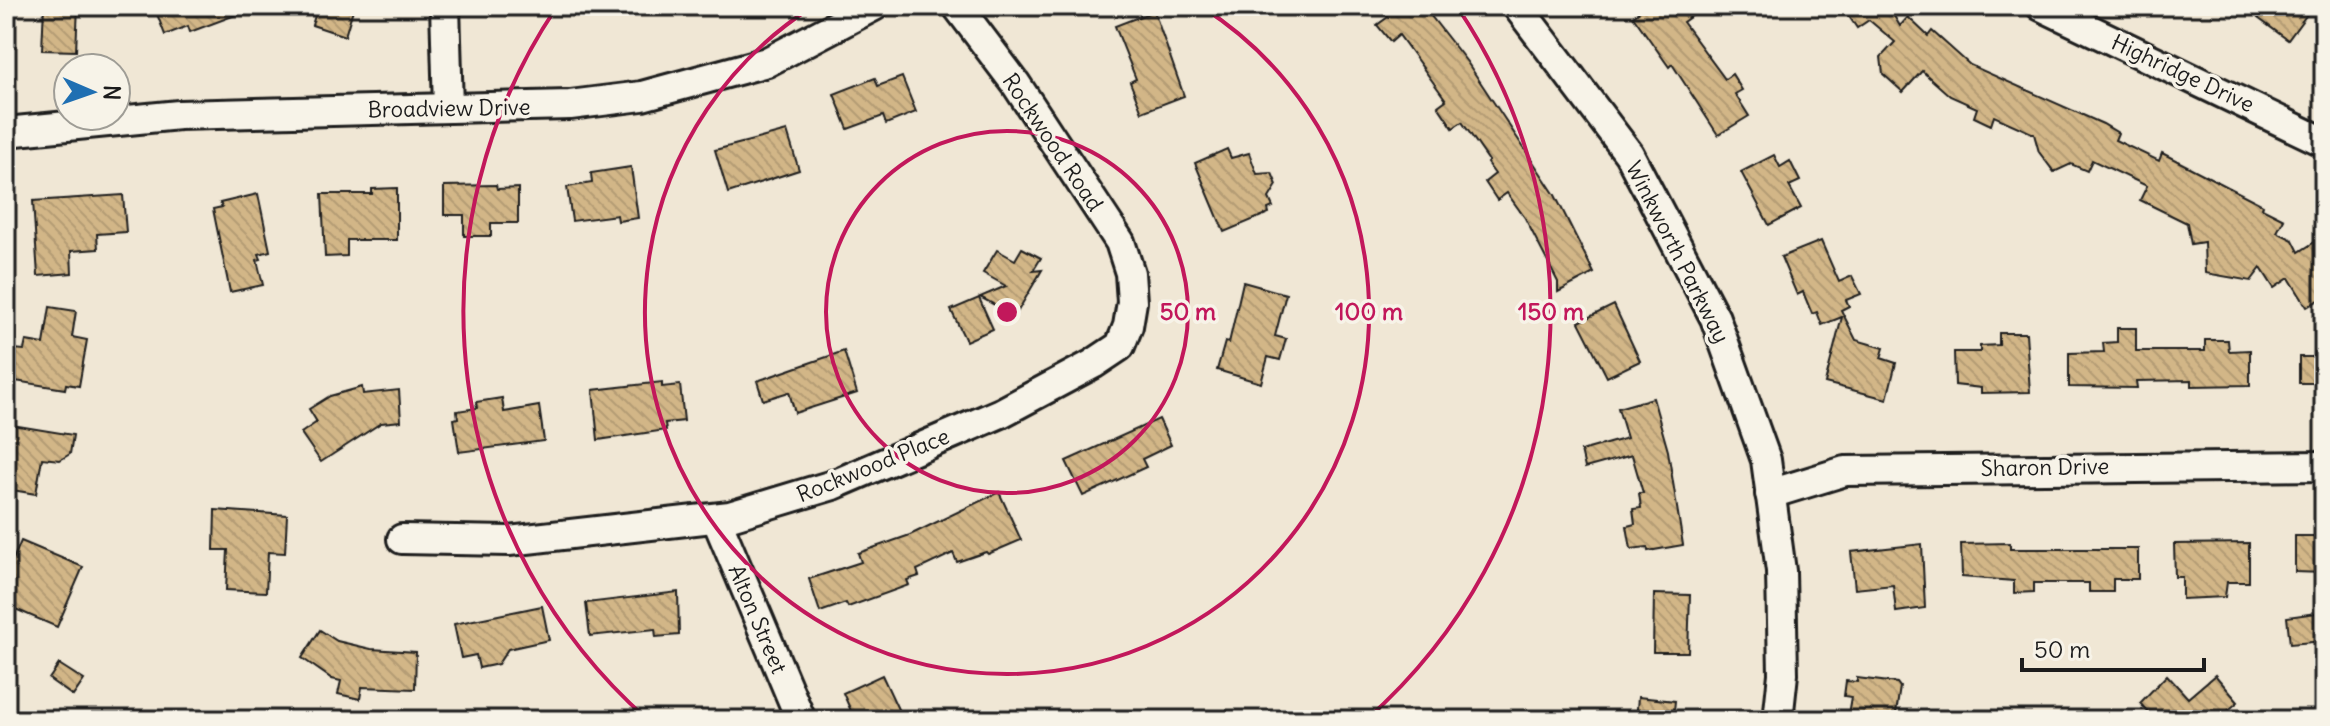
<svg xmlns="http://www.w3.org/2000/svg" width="2330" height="726" font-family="Delius,sans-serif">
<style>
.building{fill:url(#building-back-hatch);stroke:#1c1c1c;stroke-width:2}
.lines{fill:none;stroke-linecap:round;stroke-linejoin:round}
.minor-casing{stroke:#1c1c1c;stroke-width:34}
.minor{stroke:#f7f3e8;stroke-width:28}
.ring{fill:none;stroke:#c2185b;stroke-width:4}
.labels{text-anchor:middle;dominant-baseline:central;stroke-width:7;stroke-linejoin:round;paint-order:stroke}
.street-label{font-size:22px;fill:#1c1c1c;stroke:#f7f3e8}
.centre{fill:#c2185b;stroke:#f7f3e8;stroke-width:4}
.ring-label{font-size:24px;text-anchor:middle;font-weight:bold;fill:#c2185b;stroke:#f7f3e8;stroke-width:7;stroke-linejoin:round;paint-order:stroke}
</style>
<defs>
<pattern id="building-back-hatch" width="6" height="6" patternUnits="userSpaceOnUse" patternTransform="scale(2)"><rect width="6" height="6" fill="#d2b687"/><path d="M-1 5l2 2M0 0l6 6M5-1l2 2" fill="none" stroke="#b49c74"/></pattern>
</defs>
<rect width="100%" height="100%" fill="#f0e7d5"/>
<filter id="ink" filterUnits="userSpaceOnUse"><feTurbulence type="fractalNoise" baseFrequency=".0125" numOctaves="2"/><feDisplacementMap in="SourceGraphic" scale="16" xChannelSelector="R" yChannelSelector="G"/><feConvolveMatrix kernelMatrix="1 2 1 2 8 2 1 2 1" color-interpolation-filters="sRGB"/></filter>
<g filter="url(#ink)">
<!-- building -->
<g class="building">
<path d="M44,6H78L76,51L42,50Z"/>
<path d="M154,6H254V8L190,32L188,26L165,35Z"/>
<path d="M318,6H354L345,36L312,25Z"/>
<path d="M1379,6H1423L1467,62L1555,195L1594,273L1558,292V282L1525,218L1507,193L1497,200L1485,182L1495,174L1487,163L1489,161L1462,122L1453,128L1438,106L1446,100L1399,35L1391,42L1377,25L1388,17Z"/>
<path d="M1647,6H1706L1683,22L1725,79L1732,74L1742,90L1735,94L1749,116L1718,135L1672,64L1669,67L1633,16Z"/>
<path d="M1842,6H1888L1900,26L1908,17L1928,36L1932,31L1970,65L2103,124L2118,133L2115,140L2159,161L2162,153L2263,205L2262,208L2284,219L2277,232L2293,240L2299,252L2324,236V297L2307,307L2289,278L2274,288L2261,268L2251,281L2205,273L2204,242L2191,244L2187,223L2140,200L2147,186L2092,160L2087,171L2071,164L2054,172L2039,152L2034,134L1994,116L1991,125L1974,117L1977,108L1950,96L1922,71L1903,92L1883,74L1881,57L1895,42L1869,20L1857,28Z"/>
<path d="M2268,6H2313L2288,40L2258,18Z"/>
<path d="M1154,11L1184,96L1142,112L1130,82L1136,79L1115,26Z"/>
<path d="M902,77L916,112L886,124L883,116L848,129L834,94L875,78L878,86Z"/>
<path d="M787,131L799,170L728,193L715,150Z"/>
<path d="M1227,149L1231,158L1249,153L1257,174L1272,173L1277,185L1269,198L1273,207L1268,209L1269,213L1224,232L1195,163Z"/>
<path d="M1774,155L1780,167L1790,161L1800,181L1789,186L1801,208L1769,225L1741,172Z"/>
<path d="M631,167L638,218L618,221L617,215L572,221L567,187L592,183L591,173Z"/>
<path d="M496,185L497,189L518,188V223H491V236H464V215H444V186Z"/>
<path d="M397,188V240H347V256L325,257L322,194H372V189Z"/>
<path d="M258,194L270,251L259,254L261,259L257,260L263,285L230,292L213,209L222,207L220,203Z"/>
<path d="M123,195L126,232L97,234L98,249L71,251L72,273L38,276L33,201Z"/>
<path d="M1821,241L1839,282L1852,276L1861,294L1846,300L1849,306L1841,310L1856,340L1884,348L1881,358L1896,363L1887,399L1825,383L1842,317L1822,325L1817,312L1812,314L1803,292L1797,295L1781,257Z"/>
<path d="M1022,248L1041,258L1033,271L1042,270L1015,316L980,297L1006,286L983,273L997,250L1015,260Z"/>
<path d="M1243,282L1286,294L1275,336L1286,339L1280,360L1268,357L1261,383L1217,370L1225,342L1229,343Z"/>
<path d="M979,298L993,329L966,341L951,310Z"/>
<path d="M1614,305L1640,361L1607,377L1579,322Z"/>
<path d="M50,307L76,311L72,337L87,340L79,386L66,384L65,389L9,380L14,349L24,350L26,341L44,344Z"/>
<path d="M2117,328H2136V351H2205V340H2228L2229,351L2250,350V385L2192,386V380L2136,381L2137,388L2069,387V353L2104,352L2103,343L2117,342Z"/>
<path d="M1999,333H2026L2030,392L1981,393V388L1955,385L1954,352H1980V346L1999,345Z"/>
<path d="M844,351L857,393L795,413L789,392L763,400L757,381Z"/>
<rect x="2299" y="357" width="25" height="26"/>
<path d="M662,382V387L680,385L684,421L665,423L666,430L598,440L593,390Z"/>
<path d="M362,387L363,394L399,390L401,421L381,423L321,462L301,433L317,422L309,409L330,396Z"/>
<path d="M502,398L504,412L539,406L544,441L459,452L454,419L458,418L457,411L477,408L476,402Z"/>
<path d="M1653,398L1668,451L1683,545L1648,551L1647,547L1631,549L1627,526L1635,524L1633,509L1641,508L1639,493H1643L1632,455L1585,468L1581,451L1627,438L1618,408Z"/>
<path d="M1159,419L1171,445L1142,459L1146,467L1083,496L1066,461Z"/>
<path d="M6,424L73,435L70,454L60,460L42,458L36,494L6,489L12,450L6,449Z"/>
<path d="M999,492L1021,540L988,554L986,552L957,562L953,553L917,570L919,576L907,580L909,585L848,607L846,603L820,612L809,579L861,562L858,553L910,535Z"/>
<path d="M215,510L287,515L285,553L268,552L266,592L226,590L228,550H214Z"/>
<path d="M2295,536H2324V573L2295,572Z"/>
<path d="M21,541L83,567L57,627L6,605V576Z"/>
<path d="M2010,543V549H2138V579H2113V592H2089V583H2034V592L2014,593V581L1962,577L1961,544Z"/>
<path d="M2249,543V582H2227L2225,597L2182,599V577H2175L2174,544Z"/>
<path d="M1922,544L1925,608L1896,612L1893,585L1855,589L1851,552Z"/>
<path d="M678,592L679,635L656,637L655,629L590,636L586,603Z"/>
<path d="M1654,594L1690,595L1688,652H1653Z"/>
<path d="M542,606L549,640L508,649L498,664L479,668L476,655L461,658L454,624Z"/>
<path d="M2324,612V641L2290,644L2287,617Z"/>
<path d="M320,630L337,641L371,649L416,652L415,689L362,687L360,699L338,694L341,681L332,679L302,658Z"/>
<path d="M59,664L84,680L73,696L49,679Z"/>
<path d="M882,675L903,720H855L843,693Z"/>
<path d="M2167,675L2188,698L2215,675L2238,702L2217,720H2155L2140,703Z"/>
<path d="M1857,678L1897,683L1900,687L1895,720H1847L1851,697L1844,696L1846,681L1857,682Z"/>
<path d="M1638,697L1675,701L1673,720H1636Z"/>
</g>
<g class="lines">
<!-- minor casing -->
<g class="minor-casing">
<g id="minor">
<path d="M445,6L448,108"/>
<path d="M1517,6L1629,154L1715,318L1766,460L1781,571L1783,674L1778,720"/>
<path d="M2041,6L2324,142"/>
<path d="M6,132L179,115L570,105L642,96L767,62L874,6"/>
<path d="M1770,494L1845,471L2324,466"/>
<path d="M716,518L801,720"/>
<path d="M402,539L509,541L730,516L833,485L1001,413L1093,364L1120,346L1128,326L1132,302L1130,273L1120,242L1016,84L957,6"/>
</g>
</g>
<!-- minor -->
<use href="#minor" class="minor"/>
</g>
</g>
<!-- distance rings -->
<g class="ring">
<circle cx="1007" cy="312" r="181"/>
<path d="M1202 7A362 362 0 1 1 812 7"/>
<path d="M647 719A544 544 0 0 1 556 8M1458 8A544 544 0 0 1 1367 719"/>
</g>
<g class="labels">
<!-- street labels -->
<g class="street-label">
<text transform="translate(2183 73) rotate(25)">Highridge Drive</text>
<text transform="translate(449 108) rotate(-1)">Broadview Drive</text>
<text transform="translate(1053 142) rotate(56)">Rockwood Road</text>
<text transform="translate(1678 252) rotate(63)">Winkworth Parkway</text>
<text transform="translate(873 465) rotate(-22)">Rockwood Place</text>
<text transform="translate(2045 467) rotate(-1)">Sharon Drive</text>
<text transform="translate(758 619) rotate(67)">Alton Street</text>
</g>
</g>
<circle cx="1007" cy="312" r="12" class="centre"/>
<g class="ring-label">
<text x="1188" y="320">50 m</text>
<text x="1369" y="320">100 m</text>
<text x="1551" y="320">150 m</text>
</g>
<!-- margin -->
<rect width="2330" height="726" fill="none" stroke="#f7f3e8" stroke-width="32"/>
<rect x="16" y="16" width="2298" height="694" fill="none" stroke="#1c1c1c" stroke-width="3" filter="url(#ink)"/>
<!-- north arrow -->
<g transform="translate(92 92) rotate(92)"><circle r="38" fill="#f7f3e8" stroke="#9f9d96" stroke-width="2"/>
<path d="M0-6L14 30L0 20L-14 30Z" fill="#1f6fb2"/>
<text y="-12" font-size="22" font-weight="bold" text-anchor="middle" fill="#1c1c1c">N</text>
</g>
<!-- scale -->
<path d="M2022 658v12h182v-12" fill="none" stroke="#1c1c1c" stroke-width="4"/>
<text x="2034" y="658" font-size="24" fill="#1c1c1c" stroke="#f7f3e8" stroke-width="6" paint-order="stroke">50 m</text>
</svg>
